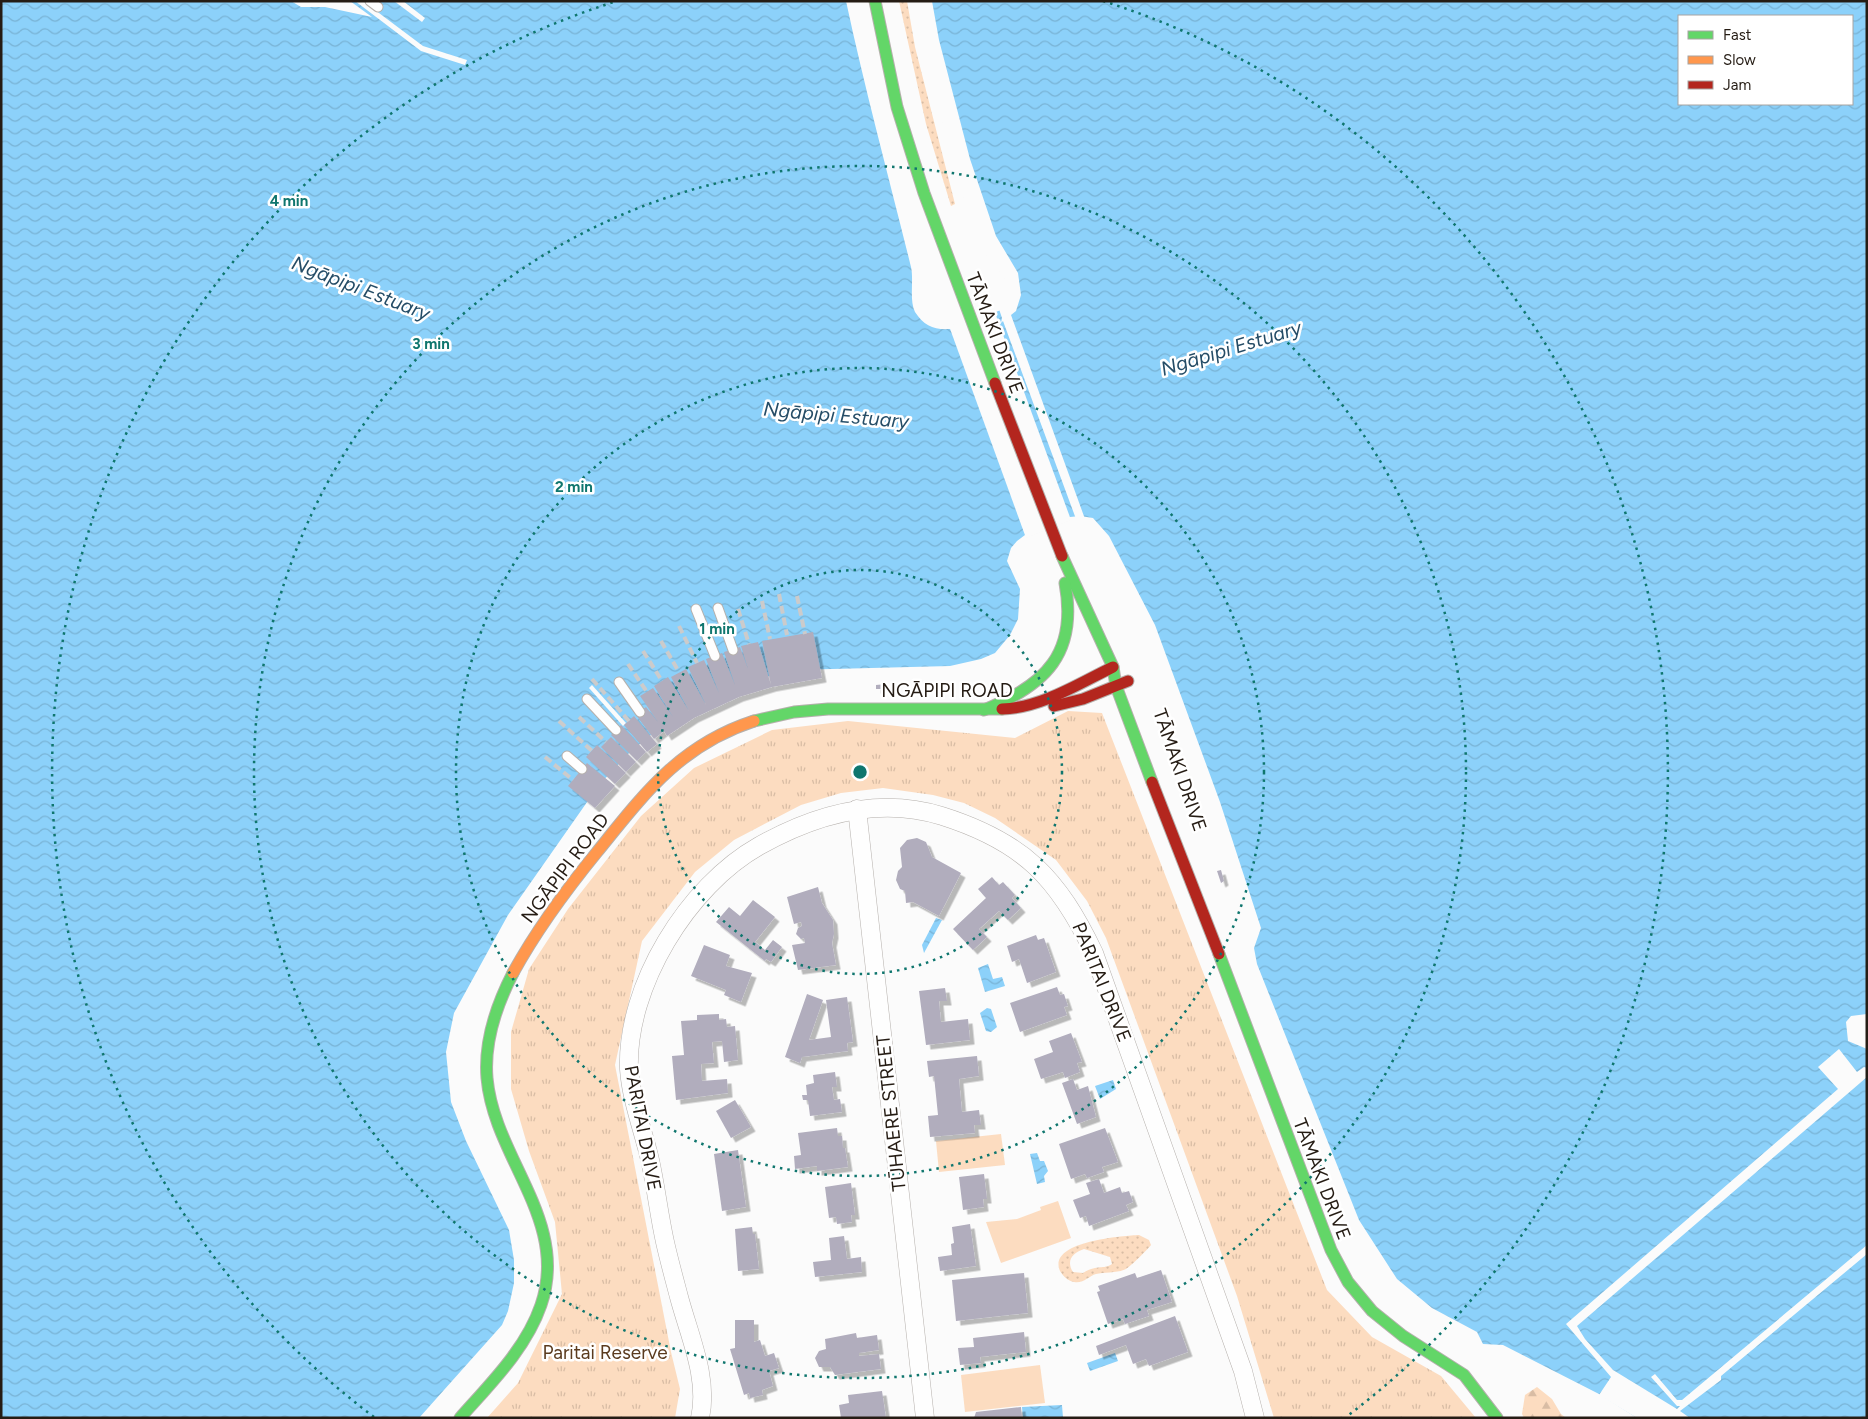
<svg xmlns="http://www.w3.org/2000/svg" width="1868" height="1419" font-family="Figtree,sans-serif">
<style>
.grass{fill:url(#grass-dots);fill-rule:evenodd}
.forest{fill:url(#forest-firs)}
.park{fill:url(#park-tufts)}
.pitch{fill:#fcdcc0}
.water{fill:url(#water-waves);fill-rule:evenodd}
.pier{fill:#fbfbfb}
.building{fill:#b1adbd;filter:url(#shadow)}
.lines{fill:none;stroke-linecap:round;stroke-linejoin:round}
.lane-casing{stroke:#b5b0ac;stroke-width:11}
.street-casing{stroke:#b5b0ac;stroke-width:19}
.fast-casing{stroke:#b5b0ac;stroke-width:13}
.slow-casing{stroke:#b5b0ac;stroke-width:13}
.jam-casing{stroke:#b5b0ac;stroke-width:13}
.lane{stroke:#fefefe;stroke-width:9}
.street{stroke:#fefefe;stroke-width:18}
.fast{stroke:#63d668;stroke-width:11}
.slow{stroke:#ff974d;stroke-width:11}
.jam{stroke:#b3261e;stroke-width:11}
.rail{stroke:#cccbcb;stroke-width:4;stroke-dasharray:8 4;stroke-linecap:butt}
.ring{fill:none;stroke:#0f766e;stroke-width:2.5;stroke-dasharray:2.5 5}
.labels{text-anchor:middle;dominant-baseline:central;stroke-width:5;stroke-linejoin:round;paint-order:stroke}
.street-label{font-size:19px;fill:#251c14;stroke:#fff}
.park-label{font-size:19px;fill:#5b3b1e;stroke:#fff}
.water-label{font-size:20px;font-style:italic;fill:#254d67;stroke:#fff}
.centre{fill:#0f766e;stroke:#fff;stroke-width:2.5}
.ring-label{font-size:15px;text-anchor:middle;font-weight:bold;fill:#0f766e;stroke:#fff;stroke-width:5;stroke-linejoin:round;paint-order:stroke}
</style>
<defs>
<pattern id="grass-dots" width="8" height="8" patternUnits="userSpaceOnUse" patternTransform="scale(1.25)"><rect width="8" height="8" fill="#fcdcc0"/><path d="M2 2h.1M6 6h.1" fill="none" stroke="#d8bca4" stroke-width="1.8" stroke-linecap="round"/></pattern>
<pattern id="forest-firs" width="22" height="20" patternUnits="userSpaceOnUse" patternTransform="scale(1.25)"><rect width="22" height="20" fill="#fcdcc0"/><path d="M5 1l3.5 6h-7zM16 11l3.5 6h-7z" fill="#d8bca4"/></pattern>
<pattern id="park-tufts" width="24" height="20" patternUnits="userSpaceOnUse" patternTransform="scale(1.25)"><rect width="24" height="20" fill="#fcdcc0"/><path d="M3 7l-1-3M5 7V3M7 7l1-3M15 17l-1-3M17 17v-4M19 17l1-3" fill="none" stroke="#d8bca4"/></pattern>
<pattern id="water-waves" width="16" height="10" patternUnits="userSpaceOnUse" patternTransform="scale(1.25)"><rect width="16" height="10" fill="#8cd1fa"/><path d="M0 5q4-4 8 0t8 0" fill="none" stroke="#79b3d5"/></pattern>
<filter id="shadow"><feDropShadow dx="4.5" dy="4.5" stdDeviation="0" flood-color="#0004"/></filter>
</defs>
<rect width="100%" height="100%" fill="#fbfbfb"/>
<!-- grass -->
<g class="grass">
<path d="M899,1H907L915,47L955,204L951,206L926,124Z"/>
<path d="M1139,1235L1149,1240L1151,1245C1148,1249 1131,1266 1126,1269C1119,1273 1104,1272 1096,1274C1089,1276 1083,1284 1074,1282C1068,1281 1063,1276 1060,1271C1047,1241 1123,1236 1139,1235ZM1084,1249L1110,1257L1112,1264C1103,1270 1097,1264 1083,1273L1073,1272C1066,1261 1072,1253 1084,1249Z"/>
</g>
<!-- forest -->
<path class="forest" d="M1537,1387L1552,1399L1561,1414L1566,1418H1524L1522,1414L1525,1395Z"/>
<!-- park -->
<path class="park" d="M1068,711L1102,713L1327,1290L1372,1337L1441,1376L1476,1418H1274L1237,1296L1106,938L1087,901L1056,860L995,818L964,803L933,795L883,788L841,793L801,805L734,840L695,872L642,941L615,1065L671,1352L680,1389L675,1418H487L518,1383L562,1294L555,1222L529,1151L511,1089V1032L529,969L568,909L641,816L694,768L772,730L848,721L1015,738Z"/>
<!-- pitch -->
<g class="pitch">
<path d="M1001,1134L1005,1165L939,1172L936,1141Z"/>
<path d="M1058,1201L1071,1238L1001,1263L986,1222L1017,1219L1041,1210L1040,1207Z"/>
<path d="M1040,1365L1045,1403L965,1412L961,1375Z"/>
</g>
<!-- water -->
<g class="water">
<path d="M1,1H846C865,90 889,178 911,267C914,280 909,300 915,312C924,326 934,330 950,329L1009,307L1008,278L915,1H1867V1014L1851,1016L1846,1022L1848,1041L1867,1049V1418H1637L1599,1394L1503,1345L1483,1344L1477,1332L1432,1308L1397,1279L1359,1220L1257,964L1254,948L1261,928L1220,802L1155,625L1109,536L1093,518L1080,516L1070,517L1025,535L1017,541L1011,548L1007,561L1020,589L1018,619L1010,635L995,653L981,659L950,666L793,670L762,678L674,716L630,752L599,785L508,915L454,1013L446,1052L451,1102L466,1141L509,1230L514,1260V1283L508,1311L502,1325L419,1418H1ZM1679,16H1852V104H1679Z"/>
<path d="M936,918L942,920L924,953L922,945Z"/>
<path d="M988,964L993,979L1002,977L1005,986L985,992L978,968Z"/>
<path d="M987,1008L991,1009L997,1027L991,1032L986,1031L980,1013Z"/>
<path d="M1113,1080L1116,1089L1100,1099L1095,1086Z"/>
<path d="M1037,1153L1040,1161H1044L1048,1171L1044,1176L1045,1182L1037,1184L1030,1154Z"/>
<path d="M1115,1353L1118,1361L1090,1371L1087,1363Z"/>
<path d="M1062,1405L1063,1418H1023L1022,1407Z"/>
</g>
<!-- pier -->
<g class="pier">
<path d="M291,1H350L372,17L325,7H301Z"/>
<path d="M355,1H363L423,46L467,60L465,65L421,51Z"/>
<path d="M394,1H403L425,18L422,22Z"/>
<path d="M914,1H932L939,40L970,159L996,236L1018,273L1021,295L1016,311L1011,315L1085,519H1076L1003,321L1001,323L1002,318L999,309L1006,305L1007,303L1005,279L981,248L970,222L932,85Z"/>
<path d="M994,310L1071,520L1026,538L949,326Z"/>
<path d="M592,685L626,723L623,726L589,688Z"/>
<path d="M1839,1049L1857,1072L1864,1067L1867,1068V1077L1577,1326L1585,1339L1613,1370L1677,1409L1680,1406H1677L1651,1377L1655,1374L1677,1400H1682L1867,1245V1254L1721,1376V1380L1680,1411L1690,1418H1637L1599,1395L1611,1377L1566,1324L1838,1089L1818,1067Z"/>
</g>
<!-- building -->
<g class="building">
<path d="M813,632L822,678L772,687L739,697L694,718L667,736L664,731L654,739L636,715L646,707L658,722L640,696L653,688L673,717L654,686L668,677L689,711L671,677L686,669L706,705L688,667L704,660L719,693L706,659L722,653L735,685L724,652L740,647L748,669L741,646L758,642L771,685L762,641Z"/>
<path d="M886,684V689H876V685Z"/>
<path d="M634,716L657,744L647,752L624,725Z"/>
<path d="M621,725L646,752L637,761L611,735Z"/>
<path d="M611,737L636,762L626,772L601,747Z"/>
<path d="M597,745L626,773L615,784L586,757Z"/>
<path d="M587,763L615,786L595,808L568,786Z"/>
<path d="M917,838L926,842L932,857L961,873L939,916L913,902L906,903L905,891L900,889L896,880L898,871L902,867L900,848L907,840Z"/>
<path d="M1221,870L1224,881L1221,883L1217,871Z"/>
<path d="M992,877L999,885L1003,882L1015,895L1012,898L1021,908L1008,920L999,911L979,929L987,937L973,950L953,929L986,898L978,889Z"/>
<path d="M818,887L822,903L833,920L834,934L832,943L836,965L798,970L792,945L805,943L804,938L801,939L796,934L798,928L802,926L801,922L794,924L787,897Z"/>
<path d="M753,900L775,917L755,942L765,950L773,940L782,947L771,962L766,959L765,961L716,922L729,907L740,916Z"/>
<path d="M1036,935L1038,940L1044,938L1056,972L1027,983L1019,959L1012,962L1007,946Z"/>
<path d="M704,945L730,955L726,966L752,973L741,1002L724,995L726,990L691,976Z"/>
<path d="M1057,987L1060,995L1064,994L1068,1006L1064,1007L1067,1015L1020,1032L1010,1003Z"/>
<path d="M945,988L947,1001H939L941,1022L968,1019L970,1040L926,1045L919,991Z"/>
<path d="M807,994L823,1000L809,1040L831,1037L826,1000L847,997L853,1042L847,1043L848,1051L802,1057L800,1063L785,1057Z"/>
<path d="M719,1014V1020L726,1019L727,1027L735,1026L738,1060L724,1062L722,1041L712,1042L714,1063L701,1064L702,1081L727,1079L728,1093L676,1100L672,1056L684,1055L681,1021L697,1020V1015Z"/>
<path d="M1071,1033L1082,1062L1077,1063L1080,1072L1065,1078L1063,1072L1041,1079L1034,1059L1053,1052L1049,1041Z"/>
<path d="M977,1056L979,1076L959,1079L962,1112L979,1110L981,1125H974L975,1133L930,1137L928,1116L938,1115L934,1076L929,1077L927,1061Z"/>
<path d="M835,1072L837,1087H832L834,1100L840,1099L842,1112L810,1116L808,1100H803L802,1095H807L806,1085L814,1083L813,1075Z"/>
<path d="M1073,1079L1077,1090L1088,1086L1096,1117L1077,1124L1062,1083Z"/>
<path d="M735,1100L751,1127L731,1138L716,1111Z"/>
<path d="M837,1128L838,1136H842L843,1148H845L848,1167L817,1171V1166L795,1169L794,1156L801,1155L798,1133Z"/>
<path d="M1105,1128L1118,1162L1102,1167L1104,1172L1087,1178L1085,1174L1071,1179L1059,1144Z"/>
<path d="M738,1150L746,1207L722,1211L714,1154Z"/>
<path d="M984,1174L987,1199H983L984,1207L963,1210L959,1177Z"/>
<path d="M1099,1179L1104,1193L1120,1187L1122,1193L1129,1191L1133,1202L1126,1205L1129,1211L1089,1226L1086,1216L1080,1218L1073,1200L1090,1194L1086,1183Z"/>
<path d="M851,1183L855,1215H851L852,1222L837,1224L836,1217L829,1218L825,1187Z"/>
<path d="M970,1224L976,1266L940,1271L938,1257L952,1255L951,1244L954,1243L952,1227Z"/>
<path d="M752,1227L753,1234H755L759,1269L738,1271L735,1229Z"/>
<path d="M844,1236L847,1259L861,1257L862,1272L815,1277L813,1262L831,1260L829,1238Z"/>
<path d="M1161,1270L1172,1302L1147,1310L1149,1316L1125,1324L1123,1319L1108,1324L1097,1292L1100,1291L1098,1286L1135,1273L1137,1278Z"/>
<path d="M1024,1273L1028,1313L956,1321L952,1280Z"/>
<path d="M1175,1316L1188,1352L1149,1366L1146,1359L1133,1364L1126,1345L1099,1355L1096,1346Z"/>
<path d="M735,1320H754V1342L760,1340L765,1356L774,1353L779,1368L769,1371L773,1386L762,1390L763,1395L750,1398L749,1393L744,1395L730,1349L735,1348Z"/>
<path d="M1024,1332L1026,1352L980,1357L981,1363L960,1365L958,1348L974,1347L973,1338Z"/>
<path d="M856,1333L857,1338L877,1335L879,1350L859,1353V1356L879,1354L881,1369L835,1375L830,1367H819L815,1358L819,1351L826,1349L825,1339Z"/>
<path d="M882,1391L886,1418H841L839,1405L849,1403L848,1395Z"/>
<path d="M1021,1407L1022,1418H974L976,1412Z"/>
</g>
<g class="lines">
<!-- lane casing -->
<g class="lane-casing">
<g id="lane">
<path d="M370,1L378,7"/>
<path d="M718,608L733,650"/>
<path d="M696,609L715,656"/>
<path d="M619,682L640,712"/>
<path d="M587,699L616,730"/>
<path d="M567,756L582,769"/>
</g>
</g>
<!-- street casing -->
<g class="street-casing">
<g id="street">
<path d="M857,809L925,1418"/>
<path d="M700,1418C709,1378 689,1335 679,1297C674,1278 669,1260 665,1242C659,1215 656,1187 650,1160C643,1130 631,1099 629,1069C626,986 688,886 759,846C816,814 878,796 942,816C1024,842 1058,878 1094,953L1243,1371L1255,1418"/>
</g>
</g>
<!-- fast casing -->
<g class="fast-casing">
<g id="fast">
<path d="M875,1L897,107L924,193L995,383"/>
<path d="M1062,556L1113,667L1116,686L1152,782"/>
<path d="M984,710C1046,685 1078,653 1065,583"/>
<path d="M754,721L794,712L828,709H1002"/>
<path d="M1219,954L1331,1250L1348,1282L1372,1311L1403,1336L1464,1375L1497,1418"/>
<path d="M460,1418C490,1384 526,1349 541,1305C570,1221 494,1158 487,1078C484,1042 497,1004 513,973"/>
</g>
</g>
<!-- slow casing -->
<g class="slow-casing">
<path id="slow" d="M513,973C537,929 566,890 597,852C644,794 680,745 754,721"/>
</g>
<!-- jam casing -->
<g class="jam-casing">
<g id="jam">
<path d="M995,383L1062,556"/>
<path d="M1054,706L1083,699L1128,681"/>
<path d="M1002,709C1041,708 1078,684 1113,667"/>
<path d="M1152,782L1219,954"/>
</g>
</g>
<!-- lane -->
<use href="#lane" class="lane"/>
<!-- street -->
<use href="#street" class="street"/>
<!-- fast -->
<use href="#fast" class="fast"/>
<!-- slow -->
<use href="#slow" class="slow"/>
<!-- jam -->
<use href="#jam" class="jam"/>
<!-- rail -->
<g class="rail">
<path d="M779,594L787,635"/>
<path d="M797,596L805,634"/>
<path d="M762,601L770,639"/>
<path d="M738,609L749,644"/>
<path d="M679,626L697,663"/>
<path d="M661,641L679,672"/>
<path d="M643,651L662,681"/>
<path d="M628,664L647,692"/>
<path d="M592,679L629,721"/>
<path d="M579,717L606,742"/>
<path d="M559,721L592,751"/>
<path d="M545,757L573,780"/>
</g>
</g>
<!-- distance rings -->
<g class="ring">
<circle cx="860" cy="772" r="202"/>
<circle cx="860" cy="772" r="404"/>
<circle cx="860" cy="772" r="606"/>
<path d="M374 1417A808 808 0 0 1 617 1M1103 1A808 808 0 0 1 1346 1417"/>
</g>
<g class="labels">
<!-- street labels -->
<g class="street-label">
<text transform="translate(995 333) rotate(69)">TĀMAKI DRIVE</text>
<text x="947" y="690">NGĀPIPI ROAD</text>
<text transform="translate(1180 770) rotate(71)">TĀMAKI DRIVE</text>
<text transform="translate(565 868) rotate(-53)">NGĀPIPI ROAD</text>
<text transform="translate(1102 982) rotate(68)">PARITAI DRIVE</text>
<text transform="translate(891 1113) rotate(-96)">TŪHAERE STREET</text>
<text transform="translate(643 1128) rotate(79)">PARITAI DRIVE</text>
<text transform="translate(1322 1179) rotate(69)">TĀMAKI DRIVE</text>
</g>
<!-- park labels -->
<g class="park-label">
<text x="605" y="1352">Paritai Reserve</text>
</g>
<!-- water labels -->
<g class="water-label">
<text transform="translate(361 288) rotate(21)">Ngāpipi Estuary</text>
<text transform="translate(1231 348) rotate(-17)">Ngāpipi Estuary</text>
<text transform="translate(836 415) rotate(5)">Ngāpipi Estuary</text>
</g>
</g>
<circle cx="860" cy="772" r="8" class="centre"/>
<g class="ring-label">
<text x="289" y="206">4 min</text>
<text x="431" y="349">3 min</text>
<text x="574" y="492">2 min</text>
<text x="717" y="634">1 min</text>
</g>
<!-- border -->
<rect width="1868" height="1419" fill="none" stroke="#251c14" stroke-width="5"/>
<!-- legend -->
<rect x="1678" y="15" width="175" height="90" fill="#ffffff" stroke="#a8a4a1"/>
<rect x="1688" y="31" width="25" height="8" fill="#63d668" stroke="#a8a4a1"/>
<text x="1723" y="40" font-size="15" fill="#251c14">Fast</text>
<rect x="1688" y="56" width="25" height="8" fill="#ff974d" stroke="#a8a4a1"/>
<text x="1723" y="65" font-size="15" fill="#251c14">Slow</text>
<rect x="1688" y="81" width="25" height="8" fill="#b3261e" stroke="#a8a4a1"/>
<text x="1723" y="90" font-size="15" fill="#251c14">Jam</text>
</svg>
